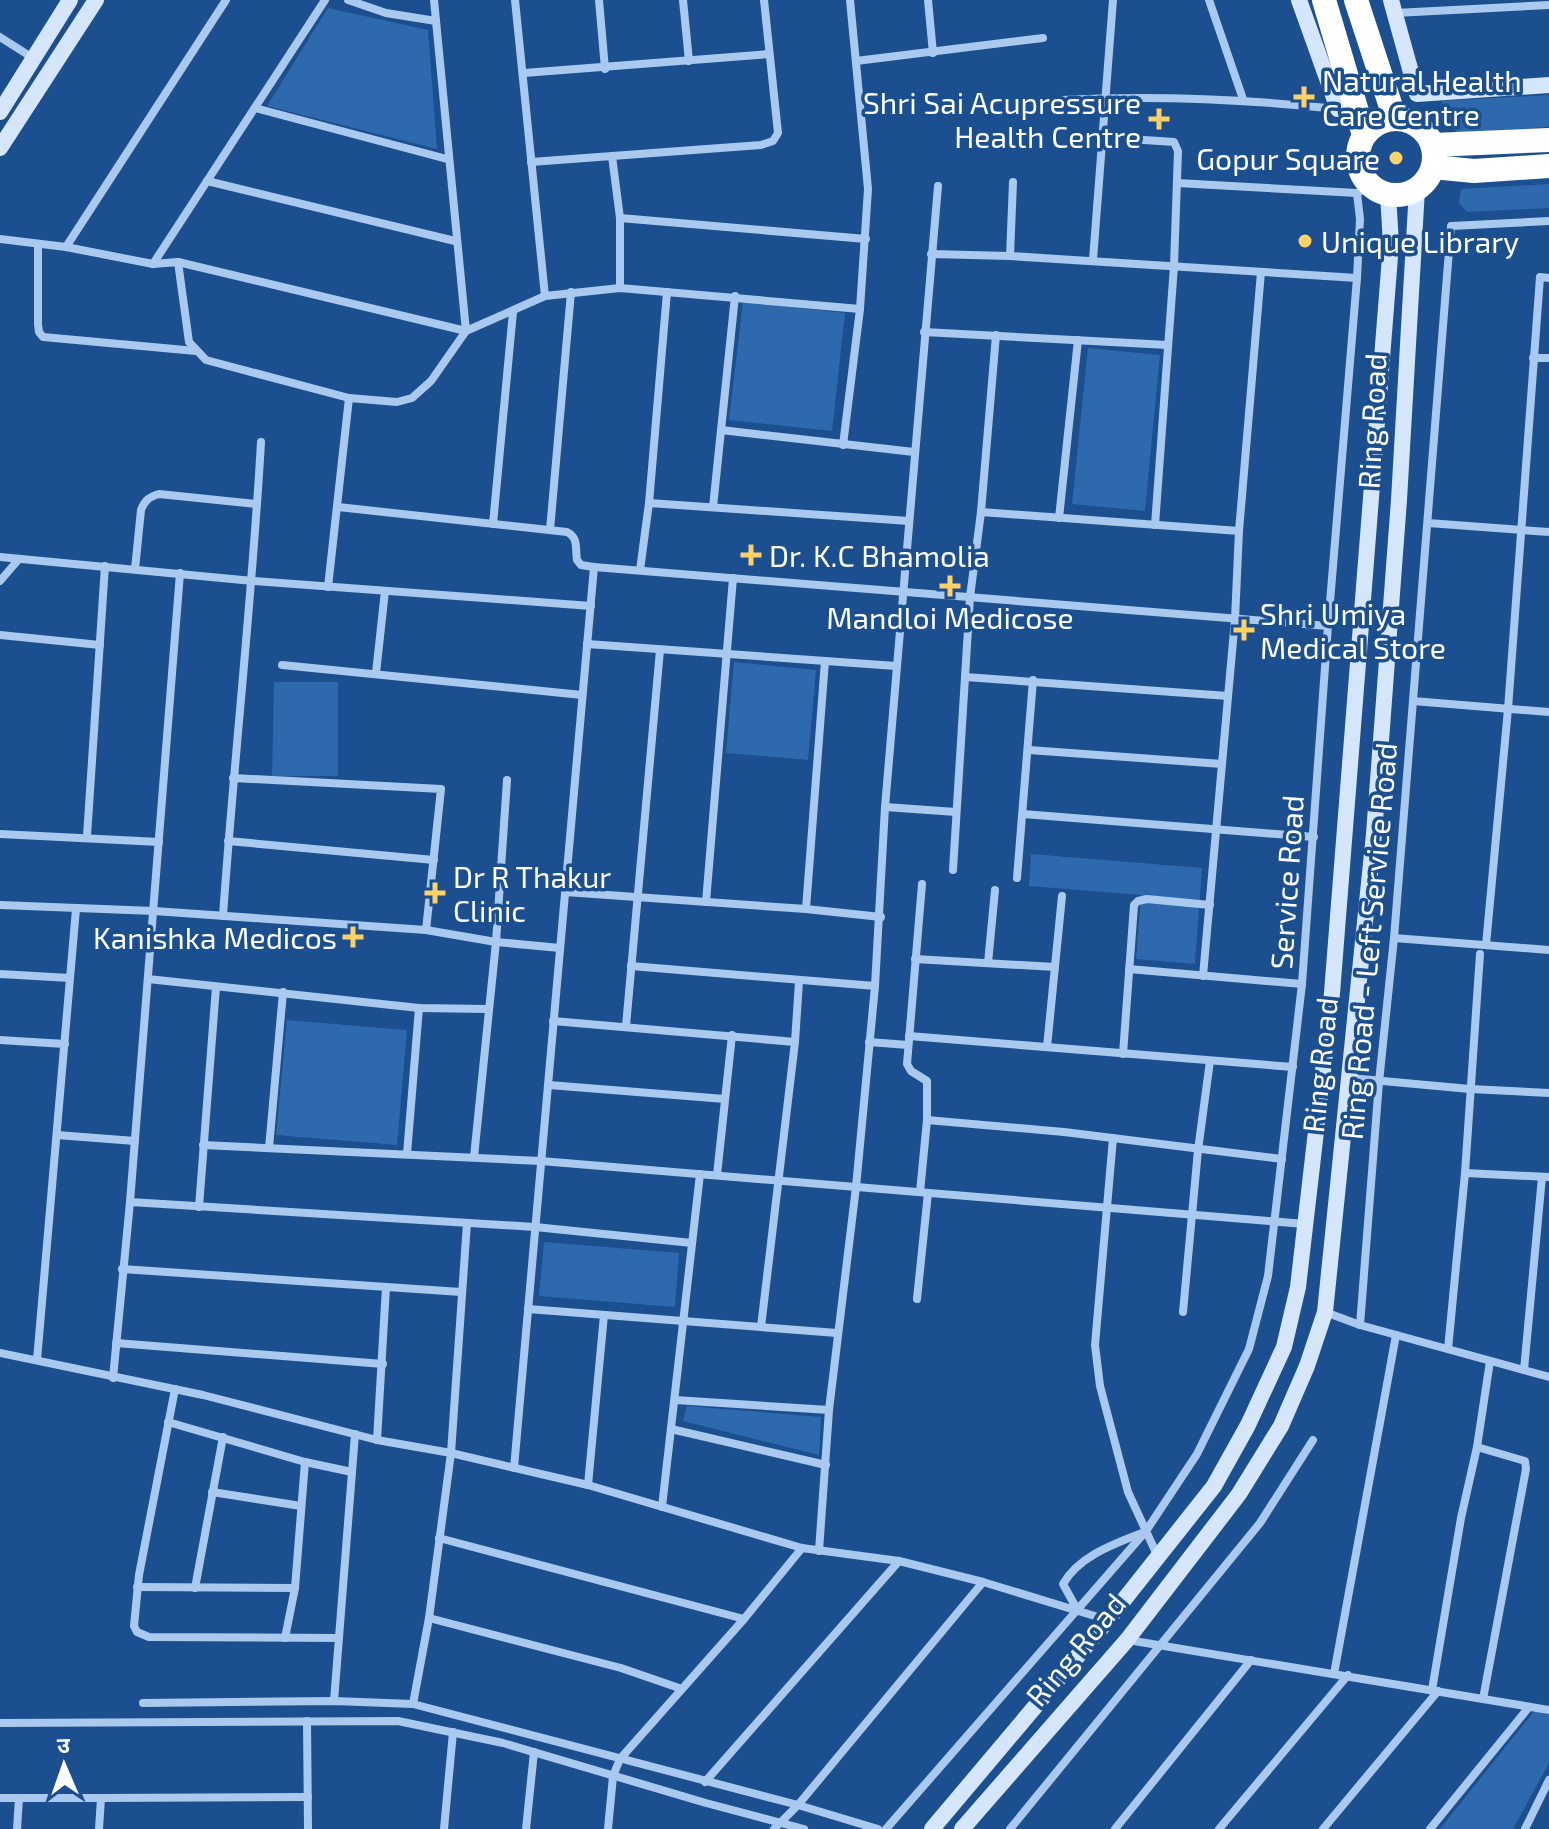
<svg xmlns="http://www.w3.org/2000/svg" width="1549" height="1829" font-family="'Exo 2','Noto Sans Devanagari',sans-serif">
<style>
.green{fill:#2e69ad}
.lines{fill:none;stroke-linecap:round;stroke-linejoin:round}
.street{stroke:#a9c9ee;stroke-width:8}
.secondary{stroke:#d6e6fa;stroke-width:16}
.highway{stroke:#fff;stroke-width:24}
.poi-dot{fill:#ffd166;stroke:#1b4f8f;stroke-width:3}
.labels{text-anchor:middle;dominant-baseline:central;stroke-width:7;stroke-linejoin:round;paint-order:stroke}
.poi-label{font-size:30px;fill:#fff;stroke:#1b4f8f;text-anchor:start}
.street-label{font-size:30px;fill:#fff;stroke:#1b4f8f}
</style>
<rect width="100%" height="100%" fill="#1b4f8f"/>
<!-- green -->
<g class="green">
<path d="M328,8L428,30L437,149L267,106Z"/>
<path d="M1549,95V127L1457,133L1441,115L1442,101Z"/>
<path d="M1549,184V208L1467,212L1459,203L1461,189Z"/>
<path d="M743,302L845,313L832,431L729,420Z"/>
<path d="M1088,348L1160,355L1145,511L1072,504Z"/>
<path d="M734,662L816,670L808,760L726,753Z"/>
<path d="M274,682H338V776H272Z"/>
<path d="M1031,854L1202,868L1195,964L1136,959L1141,895L1029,886Z"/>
<path d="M287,1020L407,1030L397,1145L276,1135Z"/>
<path d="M544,1242L679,1253L675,1307L539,1296Z"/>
<path d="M687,1406L821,1417L819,1455L683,1421Z"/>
<path d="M1535,1710L1549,1715V1763L1513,1829H1440Z"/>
</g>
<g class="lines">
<!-- street -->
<g class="street">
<path d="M348,0L386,13L436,21"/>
<path d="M515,0L545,296"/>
<path d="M599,0L605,69"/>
<path d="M683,0L689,61"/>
<path d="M928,0L933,53"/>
<path d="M1209,0L1243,99"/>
<path d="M1395,13L1549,5"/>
<path d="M0,37L33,58"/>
<path d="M856,61L1043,38"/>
<path d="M524,73L769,54"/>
<path d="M1061,100C1155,95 1244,99 1337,109"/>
<path d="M255,108L447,159"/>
<path d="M1144,140L1174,142L1178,151L1174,266L1155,525"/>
<path d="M612,156L620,218V288"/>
<path d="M531,162L761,145L773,141L778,133L764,0"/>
<path d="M207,181L455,241"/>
<path d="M1177,183L1357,193"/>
<path d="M620,218L866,239"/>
<path d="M0,239L66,247L153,264L178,262L189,342L206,360L349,398L397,402L412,398L431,381L466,331L434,0"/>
<path d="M38,244V324L39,332L43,337L196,351"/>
<path d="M66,247L226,0"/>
<path d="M931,254L1010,256L1357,278"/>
<path d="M1010,256L1013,182"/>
<path d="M1093,260L1113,0"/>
<path d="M178,262L466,331L545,296L620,288L860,309"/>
<path d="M153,264L325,0"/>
<path d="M924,332L1168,345"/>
<path d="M1533,358H1549"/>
<path d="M721,430L914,452"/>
<path d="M843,445L860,309L868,189L850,0"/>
<path d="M649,503L909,521"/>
<path d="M338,507L567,532C579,538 575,549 577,560L581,565L594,567L1328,626"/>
<path d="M713,507L735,296"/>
<path d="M981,512L1239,531"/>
<path d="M1059,518L1078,340"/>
<path d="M1428,523L1549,532"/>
<path d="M493,524L513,312"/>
<path d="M550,530L571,292"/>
<path d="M0,557L253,581L591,606"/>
<path d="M135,569L141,510C145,500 149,497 159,494L257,504"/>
<path d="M640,570L649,503L667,292"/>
<path d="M0,581L19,559"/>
<path d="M328,587L349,398"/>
<path d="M0,635L100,645"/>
<path d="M587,644L896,666"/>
<path d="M282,665L582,695"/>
<path d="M376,673L385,591"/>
<path d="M965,677L1228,696"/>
<path d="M1413,701L1549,712"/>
<path d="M1029,750L1222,764"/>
<path d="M233,778L441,789L426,930"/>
<path d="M885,807L956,812"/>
<path d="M1023,814L1314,837"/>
<path d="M0,834L159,842"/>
<path d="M87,836L105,566"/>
<path d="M228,841L434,860"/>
<path d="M953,870L970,597L981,512L996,335"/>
<path d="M1017,878L1033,680"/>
<path d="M922,884L907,1064L911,1071L927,1081V1120"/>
<path d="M565,892L806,909L881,917"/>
<path d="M706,902L733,578"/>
<path d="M0,905L154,911L426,930L496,942L560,948"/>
<path d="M806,909L825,661"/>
<path d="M223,916C234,758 252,601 261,442"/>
<path d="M1394,938L1549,950"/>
<path d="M1486,945L1508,709L1540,277L1549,278"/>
<path d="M915,959L1055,967"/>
<path d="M988,963L995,890"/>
<path d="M631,966L875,986"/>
<path d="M1129,969L1302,984"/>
<path d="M0,974L70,978"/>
<path d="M1203,976L1235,619L1239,531L1261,272"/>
<path d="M148,979L419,1008L488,1009"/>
<path d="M553,1021L795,1042"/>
<path d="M626,1026L660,650"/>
<path d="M909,1036L1293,1067"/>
<path d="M0,1040L65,1044"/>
<path d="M869,1042L908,1045"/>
<path d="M1047,1047L1062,896"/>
<path d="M1123,1054L1134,905L1138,901L1147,899L1210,905"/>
<path d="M1350,1078L1470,1089L1549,1093"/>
<path d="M549,1085L725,1099"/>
<path d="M57,1135L135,1141"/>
<path d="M203,1145L541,1161L1305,1224"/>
<path d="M269,1148L283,992"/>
<path d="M407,1154L419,1008"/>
<path d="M474,1157L496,942L507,780"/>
<path d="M1465,1173L1549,1177"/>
<path d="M717,1175L732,1035"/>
<path d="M920,1192L927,1120L1064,1132L1282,1159"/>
<path d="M130,1202L535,1227L692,1243"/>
<path d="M199,1207L216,987"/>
<path d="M122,1269L461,1292"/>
<path d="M917,1299L928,1193"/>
<path d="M528,1309L837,1333"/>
<path d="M1183,1312L1198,1150L1210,1061"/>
<path d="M1325,1312L1360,1325L1549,1377"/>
<path d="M1360,1325L1379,1082L1394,938L1451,226L1549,221"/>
<path d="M761,1327L795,1042L799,982"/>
<path d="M116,1343L383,1364"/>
<path d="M1448,1349L1465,1173L1480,954"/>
<path d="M0,1353L203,1395L377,1440L451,1453L588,1485L802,1548L899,1561L983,1582L1108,1620"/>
<path d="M37,1360L76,909"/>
<path d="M1524,1370L1542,1177"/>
<path d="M113,1378L130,1202L180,573"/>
<path d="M175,1389L139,1575L134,1626L137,1632L149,1637L339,1638"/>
<path d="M675,1400L829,1410"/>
<path d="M168,1422L305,1462L352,1472"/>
<path d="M671,1429L826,1465"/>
<path d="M377,1440L386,1287"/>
<path d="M1477,1447L1525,1461L1526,1469L1483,1699"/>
<path d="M514,1468L594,567"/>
<path d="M588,1485L604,1315"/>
<path d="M212,1492L301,1506"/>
<path d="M662,1507L700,1174"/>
<path d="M439,1538L744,1619"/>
<path d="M819,1551L829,1410L856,1187L875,986L885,807L938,186"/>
<path d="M1158,1557L1146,1531L1197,1454L1249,1349L1268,1276L1302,984L1328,626L1357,278L1360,219L1357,193L1371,186"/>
<path d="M137,1587L295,1588"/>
<path d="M195,1588L223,1437"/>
<path d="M1078,1611L1063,1584C1079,1556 1114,1544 1142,1533"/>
<path d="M429,1618L621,1668L682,1689"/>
<path d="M285,1638L295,1588L305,1462"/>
<path d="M1128,1640L1549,1710"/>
<path d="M1334,1674L1396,1335"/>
<path d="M1432,1690L1461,1518L1477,1447L1490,1361"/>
<path d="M334,1701L355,1434"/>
<path d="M143,1703L334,1701L413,1704L798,1805L878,1829"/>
<path d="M413,1704L429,1618L451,1453L467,1223"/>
<path d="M307,1721L308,1829"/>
<path d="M0,1723L398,1721L503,1743L706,1803L804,1829"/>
<path d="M705,1782L899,1561"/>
<path d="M0,1798H101"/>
<path d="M17,1829L19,1798"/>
<path d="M99,1829L101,1798L308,1797"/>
<path d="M444,1829L453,1732"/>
<path d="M526,1829L534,1752"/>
<path d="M608,1829L613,1776L620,1759L744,1619L802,1548"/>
<path d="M774,1829L798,1805L983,1582"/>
<path d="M886,1829L1146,1531L1128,1492L1100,1386L1095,1345L1113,1138"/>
<path d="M1010,1829L1260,1523L1313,1440"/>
<path d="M1115,1829L1251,1660"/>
<path d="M1219,1829L1348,1675"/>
<path d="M1323,1829L1438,1691"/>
<path d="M1430,1829L1529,1707"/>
<path d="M1525,1829L1549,1780"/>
</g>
<!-- secondary -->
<g class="secondary">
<path d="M1299,0L1338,109L1356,108"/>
<path d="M1391,0L1417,94L1549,85"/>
<path d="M0,112L70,0"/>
<path d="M0,148L96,0"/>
<path d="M932,1829L1108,1620L1214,1486L1248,1425L1284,1347L1298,1287L1332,993L1391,244L1388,194"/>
<path d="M962,1829L1127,1640L1239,1494L1281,1426L1307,1366L1325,1312L1374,834L1399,500L1417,189"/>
</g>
<!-- highway -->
<g class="highway">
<path d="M1324,0L1364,135"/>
<path d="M1356,0L1395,119"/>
<circle cx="1396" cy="157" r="38"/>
<path d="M1433,145L1549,140"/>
<path d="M1433,167L1474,171L1549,166"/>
</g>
</g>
<!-- markers -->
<g class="poi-dot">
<path d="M1300 85h8v8h8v8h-8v8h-8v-8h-8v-8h8z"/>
<path d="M1155 107h8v8h8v8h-8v8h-8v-8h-8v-8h8z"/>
<circle cx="1396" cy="158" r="8"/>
<circle cx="1305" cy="241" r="8"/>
<path d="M747 543h8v8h8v8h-8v8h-8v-8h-8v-8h8z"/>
<path d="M946 574h8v8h8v8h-8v8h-8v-8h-8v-8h8z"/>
<path d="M1240 618h8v8h8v8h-8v8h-8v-8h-8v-8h8z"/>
<path d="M431 881h8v8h8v8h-8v8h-8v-8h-8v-8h8z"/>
<path d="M349 925h8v8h8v8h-8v8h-8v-8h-8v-8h8z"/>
</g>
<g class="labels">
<!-- poi labels -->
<g class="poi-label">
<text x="1322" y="80">Natural Health<tspan x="1322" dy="34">Care Centre</tspan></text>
<text x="1141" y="102" text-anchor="end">Shri Sai Acupressure<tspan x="1141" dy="34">Health Centre</tspan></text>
<text x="1380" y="158" text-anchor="end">Gopur Square</text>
<text x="1321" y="241">Unique Library</text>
<text x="769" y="555">Dr. K.C Bhamolia</text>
<text x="1260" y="613">Shri Umiya<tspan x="1260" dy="34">Medical Store</tspan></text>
<text x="950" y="617" text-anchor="middle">Mandloi Medicose</text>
<text x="453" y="876">Dr R Thakur<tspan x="453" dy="34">Clinic</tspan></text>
<text x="337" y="937" text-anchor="end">Kanishka Medicos</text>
</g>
<!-- street labels -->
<g class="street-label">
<text transform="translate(1371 421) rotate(-87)">Ring Road</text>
<text transform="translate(1286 882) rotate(-86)">Service Road</text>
<text transform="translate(1368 941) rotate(-85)">Ring Road - Left Service Road</text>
<text transform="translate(1319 1065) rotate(-84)">Ring Road</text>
<text transform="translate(1075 1649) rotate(-50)">Ring Road</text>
</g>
</g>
<!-- north arrow -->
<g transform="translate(64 1765) rotate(358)" stroke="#1b4f8f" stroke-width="6" paint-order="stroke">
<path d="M0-6L14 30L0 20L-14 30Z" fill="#ffffff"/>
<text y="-12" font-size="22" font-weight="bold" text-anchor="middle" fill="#ffffff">उ</text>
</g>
</svg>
